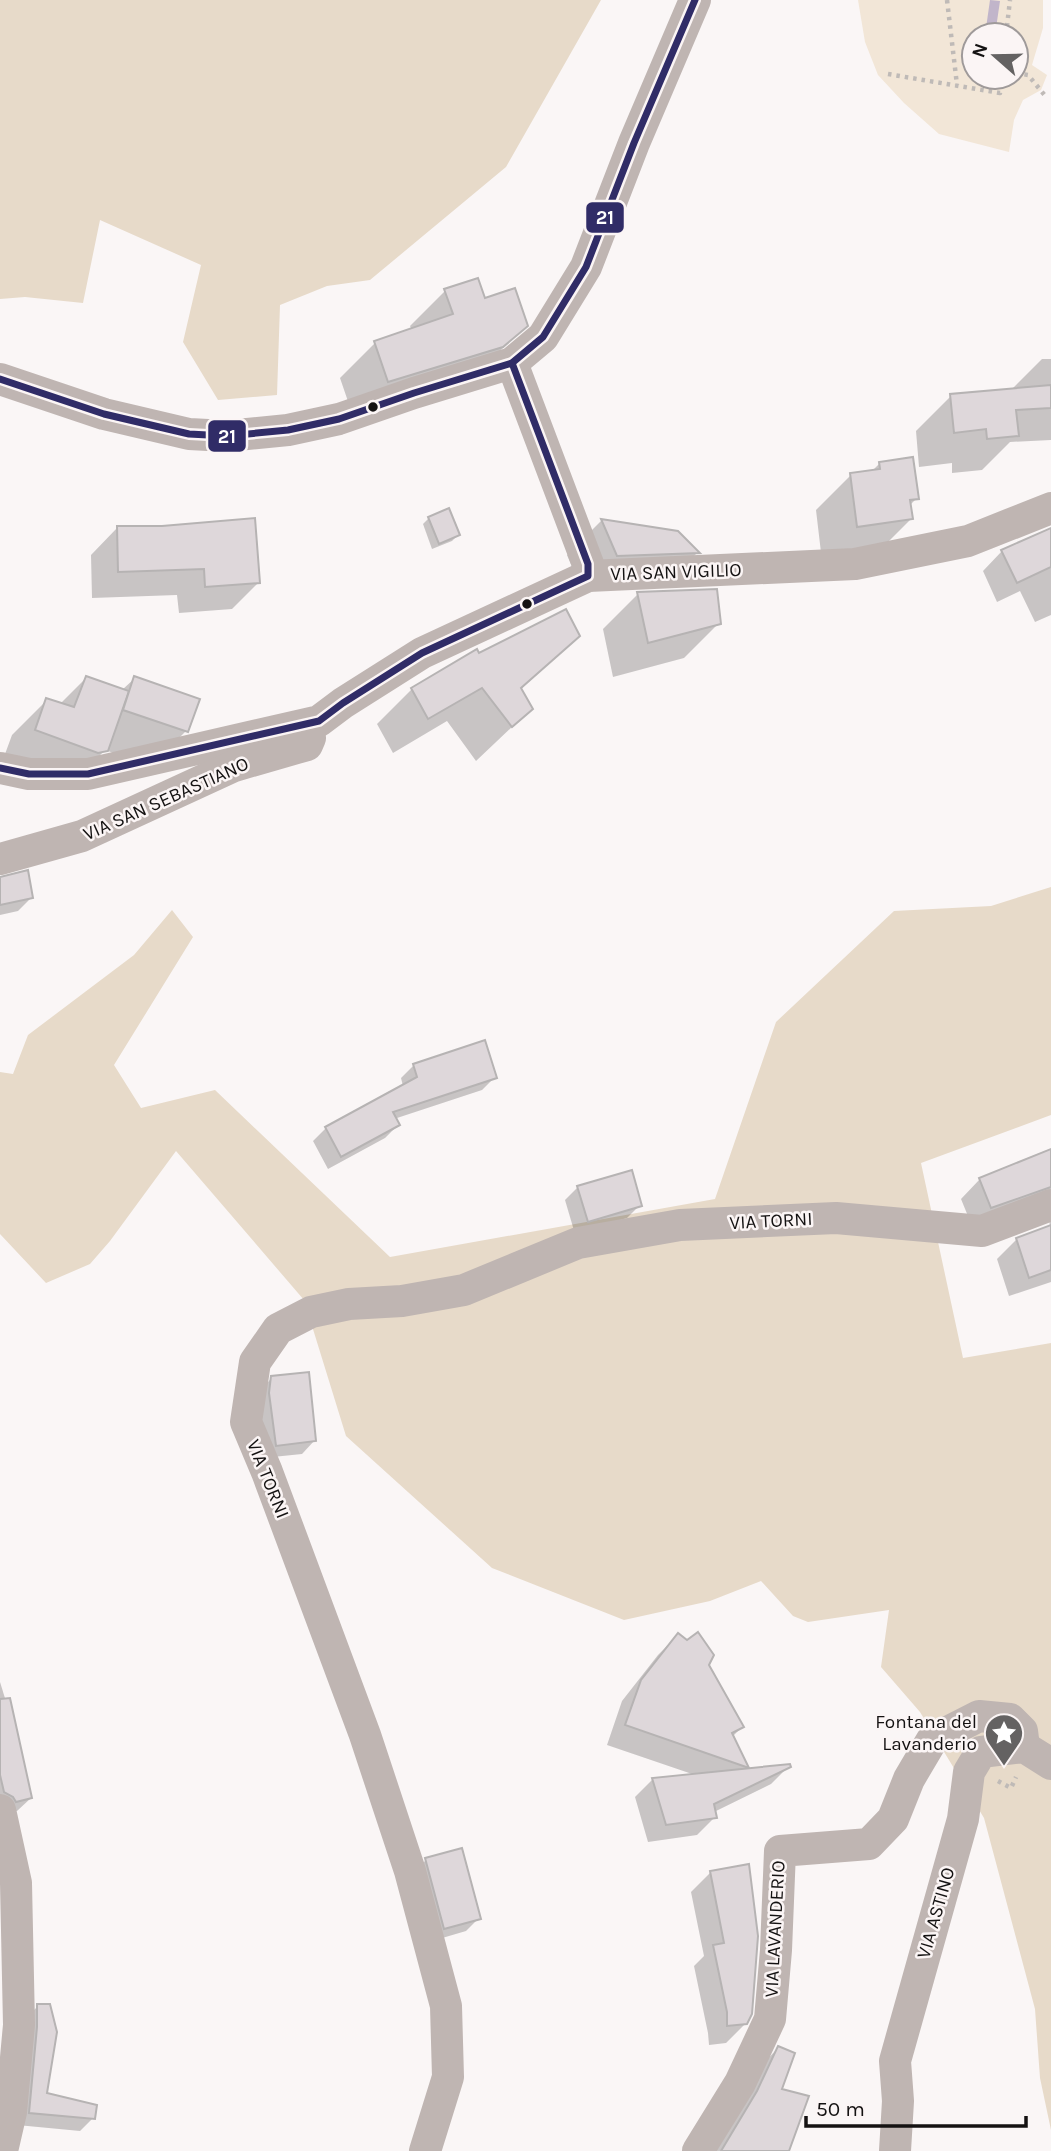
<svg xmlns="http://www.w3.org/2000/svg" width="1051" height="2151" font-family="Karla,sans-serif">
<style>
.green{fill:#f2e6d7;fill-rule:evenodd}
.forest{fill:#e7dac9}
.water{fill:#c1b5ca}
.shadow{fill:#0003}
.building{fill:#ded7da;stroke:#b6b3b3;stroke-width:2}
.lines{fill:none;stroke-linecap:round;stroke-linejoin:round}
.path{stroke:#bfbab7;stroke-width:4.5;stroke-dasharray:3.5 5;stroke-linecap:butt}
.street{stroke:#bfb5b2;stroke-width:32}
.bus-1-casing{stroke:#fbf5f5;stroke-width:12}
.bus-1{stroke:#302c67;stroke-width:7}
.bus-dot{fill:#141212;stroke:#fbf5f5;stroke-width:2.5}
.labels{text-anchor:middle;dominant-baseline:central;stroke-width:5;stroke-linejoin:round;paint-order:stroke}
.street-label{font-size:19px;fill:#141212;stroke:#fbf5f5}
.poi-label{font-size:19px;fill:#141212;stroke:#fbf5f5;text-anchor:end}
.line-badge{stroke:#fbf5f5;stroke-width:2.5}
.badge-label{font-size:19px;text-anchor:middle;font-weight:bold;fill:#fff}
</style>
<rect width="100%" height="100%" fill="#faf6f6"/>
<!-- green -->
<path class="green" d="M858,0H1043V28L1032,65L1047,75L1041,90L1023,100L1014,120L1009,152L939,134L904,103L878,75L865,42ZM974,35H1016V77H974Z"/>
<!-- forest -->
<g class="forest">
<path d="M0,0H601L506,167L370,280L327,286L280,305L277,395L218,400L183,342L201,265L100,220L83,303L25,297L0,299Z"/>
<path d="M1051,887V1115L921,1163L963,1358L1051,1343V2130L1040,2078L1035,2009L984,1818L920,1712L881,1667L889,1610L808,1622L793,1616L761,1581L710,1601L624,1620L492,1568L346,1436L304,1300L176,1151L110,1241L90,1264L46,1283L0,1234V1072L13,1074L28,1035L134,955L172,910L193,937L114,1065L141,1108L215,1090L390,1257L715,1199L776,1022L894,911L991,906Z"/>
</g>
<!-- water -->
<path class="water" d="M990,0L1000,1L995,35H985Z"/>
<!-- shadow -->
<g class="shadow">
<path d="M445,291L484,301L526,325L490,361L353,416L340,378L375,343L412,330L410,326Z"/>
<path d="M1042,359H1051V440L1010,442L982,470L952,473V463L919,467L916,431L951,396L1011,390Z"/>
<path d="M880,463L917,498L909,506L911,519L876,554L822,561L816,510L851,475L871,472Z"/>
<path d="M429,518L458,535L452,541L432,549L423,524Z"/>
<path d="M602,520L697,553L663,587L582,591L567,555Z"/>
<path d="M117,528L259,582L232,609L179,613L177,595L92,598L91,555Z"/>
<path d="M1051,530V615L1035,622L1020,591L997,602L983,571L1002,551Z"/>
<path d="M638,594L719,623L684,658L613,677L603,629Z"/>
<path d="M578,636L520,690L531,709L476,761L447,721L393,753L377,724L412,689L476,651L478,655Z"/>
<path d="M86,678L122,690L135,678L197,700L186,731L151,766L105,750L71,785L1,765L12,735L47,700L60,704Z"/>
<path d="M0,879L31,898L18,911L0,915Z"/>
<path d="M414,1065L495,1077L482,1090L394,1119L398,1125L385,1138L328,1169L313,1141L326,1128L403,1086L401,1078Z"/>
<path d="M1051,1151V1282L1009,1296L997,1259L1017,1239L1050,1227L1049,1218L972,1226L961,1199L980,1179Z"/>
<path d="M578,1187L640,1205L627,1218L575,1234L565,1200Z"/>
<path d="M272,1378L315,1440L302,1454L263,1458L259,1391Z"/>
<path d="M678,1635L707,1665L742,1727L732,1737L747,1767L744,1770L789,1766L771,1784L714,1812L715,1817L697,1835L648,1842L635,1797L653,1779L695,1775L607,1745L622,1701L658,1655Z"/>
<path d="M0,1682L17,1737L31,1798L17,1811L3,1814L0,1810Z"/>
<path d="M426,1860L479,1918L466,1931L432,1941L413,1873Z"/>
<path d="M711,1872L746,2023L726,2043L709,2045L708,2033L694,1966L704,1956L691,1892Z"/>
<path d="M38,2006L45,2094L93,2118L80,2131L17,2125L25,2019Z"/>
<path d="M778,2048L780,2090L787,2151H714L759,2068Z"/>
</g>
<!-- building -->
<g class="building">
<path d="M478,278L485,298L515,288L528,326L503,347L388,382L374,341L453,314L444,289Z"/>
<path d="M1051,385V408L1016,410L1019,436L987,439L986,429L954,433L950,394Z"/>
<path d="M913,457L919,499L910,500L913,519L857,527L850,473L880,469L879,462Z"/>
<path d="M449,508L460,535L439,544L428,517Z"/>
<path d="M255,518L260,583L205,587L204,569L118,572L117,526H162Z"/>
<path d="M601,519L678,531L700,553L617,556Z"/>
<path d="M1051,528V567L1017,583L1001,550Z"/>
<path d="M717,589L721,624L648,643L637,592Z"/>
<path d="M566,609L580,636L521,688L533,709L512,727L482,688L428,719L411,688L477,649L479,653Z"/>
<path d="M86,676L129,691L108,751L98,753L35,730L46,698L74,707Z"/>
<path d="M134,676L200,699L188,732L123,710Z"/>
<path d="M28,870L33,898L0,905V877Z"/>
<path d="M485,1040L497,1078L393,1112L400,1125L341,1157L325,1127L417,1077L413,1064Z"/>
<path d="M1051,1149V1187L991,1208L979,1178Z"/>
<path d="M632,1170L642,1206L588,1222L577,1186Z"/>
<path d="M1051,1225V1270L1029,1278L1016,1238Z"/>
<path d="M309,1372L316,1441L276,1446L269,1393L271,1376Z"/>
<path d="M698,1632L714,1655L709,1665L744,1727L732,1733L749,1768L625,1725L641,1680L678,1633L687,1640Z"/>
<path d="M10,1698L32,1798L16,1802L13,1797L4,1792L0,1775V1699Z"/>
<path d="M790,1764L791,1767L714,1804L717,1818L666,1825L652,1778Z"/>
<path d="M462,1848L481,1919L444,1929L425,1858Z"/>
<path d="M749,1864L758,1936L752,2014L747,2024L727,2026V2012L713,1945L724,1943L710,1871Z"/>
<path d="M37,2004H50L57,2032L47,2093L97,2105L95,2119L29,2113L37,2027Z"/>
<path d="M778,2046L795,2053L782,2089L809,2096L789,2151H721L757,2091Z"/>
</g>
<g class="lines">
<!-- path -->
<g class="path">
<path d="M947,0L957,85"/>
<path d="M1006,35L1010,0"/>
<path d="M1016,73L1028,75L1047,98"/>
<path d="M888,74L1000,93L1002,77"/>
<path d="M998,1781L1011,1788L1016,1777"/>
</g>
<!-- street -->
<g class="street">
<path d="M512,363L588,564V576"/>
<path d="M0,379L104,414L189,434L227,436L288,430L339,419L414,393L512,363L543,337L586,267L634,143L695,0"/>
<path d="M0,768L29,774H88L319,721L343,703L422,653L588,576L855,564L968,541L1051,508"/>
<path d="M0,859L82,836L234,766L307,745L310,738"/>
<path d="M0,1810L16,1883L19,2025L11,2112L2,2151"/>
<path d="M425,2151L448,2077L446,2006L410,1871L365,1735L267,1472L246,1422L255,1362L278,1329L311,1312L349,1304L402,1301L464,1290L578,1243L680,1225L836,1218L982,1231L1051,1205"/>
<path d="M698,2151L740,2083L770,2019L776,1950L780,1851L869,1844L893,1819L909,1779L932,1740L979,1716L1010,1719L1022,1731L1024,1747"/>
<path d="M895,2151L898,2101L895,2061L963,1819L969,1772L981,1752L1024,1747L1051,1764"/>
</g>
<!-- bus-1 casing -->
<g class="bus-1-casing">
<g id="bus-1">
<path d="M0,379L104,414L189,434L227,436L288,430L339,419L414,393L512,363L543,337L586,267L634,143L695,0"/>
<path d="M0,768L29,774H88L319,721L343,703L422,653L588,576V564L512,363"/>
</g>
</g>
<!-- bus-1 -->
<use href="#bus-1" class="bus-1"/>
</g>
<!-- icons -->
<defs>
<g id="sight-pin" transform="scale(2.0125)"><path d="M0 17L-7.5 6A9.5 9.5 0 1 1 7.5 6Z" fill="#646262" stroke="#fbf5f5"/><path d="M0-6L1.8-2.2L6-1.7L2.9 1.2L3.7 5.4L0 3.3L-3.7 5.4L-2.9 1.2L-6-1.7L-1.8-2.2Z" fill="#fff"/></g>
</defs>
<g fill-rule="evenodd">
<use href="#sight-pin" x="1004" y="1733"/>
</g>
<!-- markers -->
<g class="bus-dot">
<circle cx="373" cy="407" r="6"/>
<circle cx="527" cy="604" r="6"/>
</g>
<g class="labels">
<!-- street labels -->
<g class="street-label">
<text transform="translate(676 572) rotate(-2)">VIA SAN VIGILIO</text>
<text transform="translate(166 799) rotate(-24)">VIA SAN SEBASTIANO</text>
<text transform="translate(771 1221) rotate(-3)">VIA TORNI</text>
<text transform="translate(268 1479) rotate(68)">VIA TORNI</text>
<text transform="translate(936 1913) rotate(-74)">VIA ASTINO</text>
<text transform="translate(775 1929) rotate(-87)">VIA LAVANDERIO</text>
</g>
<!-- poi labels -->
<g class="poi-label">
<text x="977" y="1722">Fontana del<tspan x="977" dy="22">Lavanderio</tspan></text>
</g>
</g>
<g class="line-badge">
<rect x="585" y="201" width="40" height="33" rx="7" fill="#302c67"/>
<rect x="207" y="419" width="40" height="34" rx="7" fill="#302c67"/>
</g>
<g class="badge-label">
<text x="605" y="224">21</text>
<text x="227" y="443">21</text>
</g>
<!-- north arrow -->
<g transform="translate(995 56) rotate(290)"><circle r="33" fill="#fbf5f5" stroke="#9f9a9a" stroke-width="2"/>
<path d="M0-5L12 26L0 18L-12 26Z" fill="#646262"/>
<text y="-10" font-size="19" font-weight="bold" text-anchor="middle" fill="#141212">N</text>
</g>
<!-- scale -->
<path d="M806 2116v10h220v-10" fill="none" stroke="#141212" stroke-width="3.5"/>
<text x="816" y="2116" font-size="21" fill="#141212" stroke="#fbf5f5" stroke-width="5" paint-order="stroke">50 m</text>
</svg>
